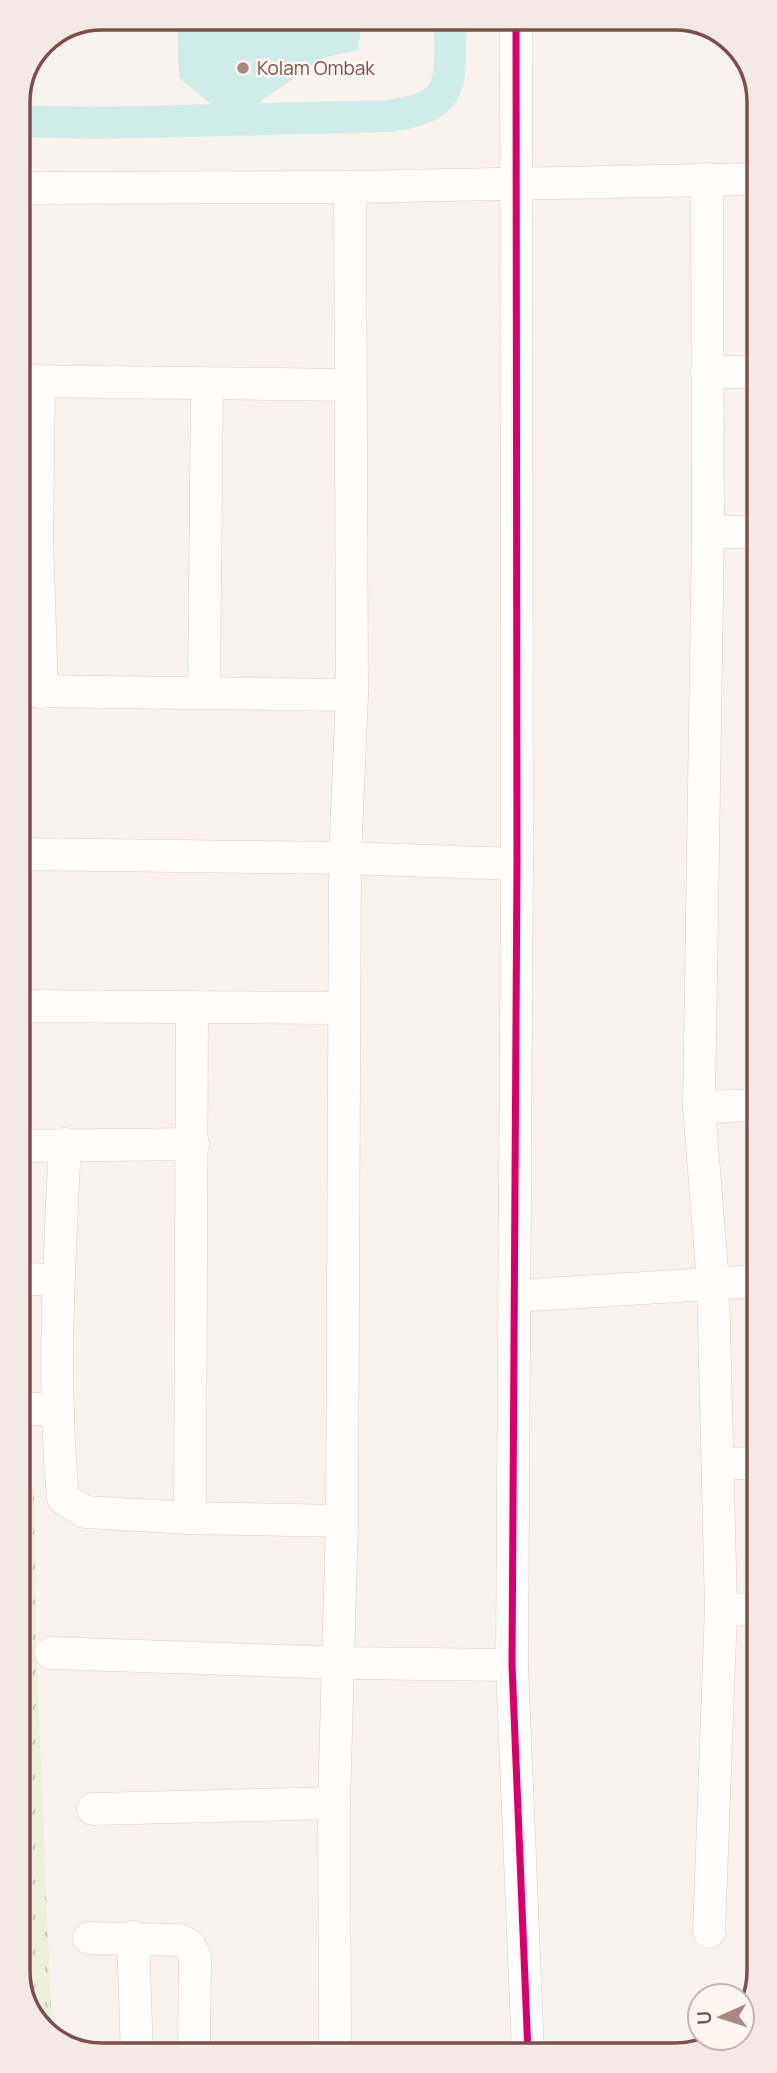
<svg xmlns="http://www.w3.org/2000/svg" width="777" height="2073" font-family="Manrope,sans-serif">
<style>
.grass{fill:url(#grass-tufts)}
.water{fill:#ceece8}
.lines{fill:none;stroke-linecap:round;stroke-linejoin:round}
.canal{stroke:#ceece8;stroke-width:32}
.minor-casing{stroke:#d8cdca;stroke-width:33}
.minor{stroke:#fefdfc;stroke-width:32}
.cycleway-casing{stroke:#fff6f2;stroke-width:11}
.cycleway{stroke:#d6006c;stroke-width:7}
.poi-dot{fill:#a88883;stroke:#fff6f2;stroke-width:2.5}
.labels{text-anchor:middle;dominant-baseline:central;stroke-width:5;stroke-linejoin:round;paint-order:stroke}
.poi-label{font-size:19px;fill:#7c4f4a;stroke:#fff6f2;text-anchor:start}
.rim{fill:none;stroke:#7c4f4a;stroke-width:3.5}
</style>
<defs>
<pattern id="grass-tufts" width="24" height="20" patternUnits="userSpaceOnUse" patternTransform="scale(1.75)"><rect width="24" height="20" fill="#ecf0d8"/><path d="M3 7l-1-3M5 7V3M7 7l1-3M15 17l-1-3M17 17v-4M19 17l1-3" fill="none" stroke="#c4c5b1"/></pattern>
</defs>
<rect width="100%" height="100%" fill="#faf2ee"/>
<!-- grass -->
<path class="grass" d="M20,1480L34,1489L36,1642L52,2037L46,2035L20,1994Z"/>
<!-- water -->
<path class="water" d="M177,18H362L358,50L322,58L257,104L212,105L179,78Z"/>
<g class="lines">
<!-- canal -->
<path class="canal" d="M18,121L94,123L388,116C460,107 449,80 450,18"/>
<!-- minor casing -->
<g class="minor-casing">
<g id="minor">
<path d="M516,18L517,864L512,1665L528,2053"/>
<path d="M707,179L708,532L699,1107L713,1283L721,1609L709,1932"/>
<path d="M18,188L350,187L757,179"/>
<path d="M707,372H757"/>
<path d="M18,381L350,385"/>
<path d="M39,381L37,538L42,692"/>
<path d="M708,532H757"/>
<path d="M19,691L352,695"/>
<path d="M204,691L207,384"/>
<path d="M19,854L345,858L517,864"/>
<path d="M19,1006L344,1008"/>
<path d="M699,1107L758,1105"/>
<path d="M65,1144C59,1262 52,1381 63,1498L85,1512L190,1518L342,1521"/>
<path d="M19,1146L193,1144"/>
<path d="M19,1279L58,1280"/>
<path d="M515,1296L758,1281"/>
<path d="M20,1409H58"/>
<path d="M718,1464L759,1463"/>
<path d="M190,1518L192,1009"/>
<path d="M721,1609L759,1610"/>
<path d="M51,1653L340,1663L512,1665"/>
<path d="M93,1809L334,1803"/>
<path d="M133,1937L137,2055"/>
<path d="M89,1938L180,1940L189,1945L195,1956L194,2055"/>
<path d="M335,2054L334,1803L342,1521L345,858L352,695L350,187"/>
</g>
</g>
<!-- minor -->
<use href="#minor" class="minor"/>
<!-- cycleway casing -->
<g class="cycleway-casing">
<path id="cycleway" d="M516,18L517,864L512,1665L528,2053"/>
</g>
<!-- cycleway -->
<use href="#cycleway" class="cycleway"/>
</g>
<!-- markers -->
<circle class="poi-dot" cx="243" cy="68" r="7"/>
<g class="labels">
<!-- poi labels -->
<g class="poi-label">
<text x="257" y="68">Kolam Ombak</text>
</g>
</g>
<!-- crop -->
<path d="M0 0H777V2073H0ZM102 30H675A72 72 0 0 1 747 102V1971A72 72 0 0 1 675 2043H102A72 72 0 0 1 30 1971V102A72 72 0 0 1 102 30Z" fill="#f5e9e5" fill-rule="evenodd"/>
<path class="rim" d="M102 30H675A72 72 0 0 1 747 102V1971A72 72 0 0 1 675 2043H102A72 72 0 0 1 30 1971V102A72 72 0 0 1 102 30Z"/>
<!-- north arrow -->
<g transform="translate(721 2017) rotate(267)"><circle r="33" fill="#fff6f2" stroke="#cbb3af" stroke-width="2"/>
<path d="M0-5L12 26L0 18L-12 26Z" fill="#a88883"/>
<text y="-10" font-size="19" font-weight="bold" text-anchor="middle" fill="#7c4f4a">U</text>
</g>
</svg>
